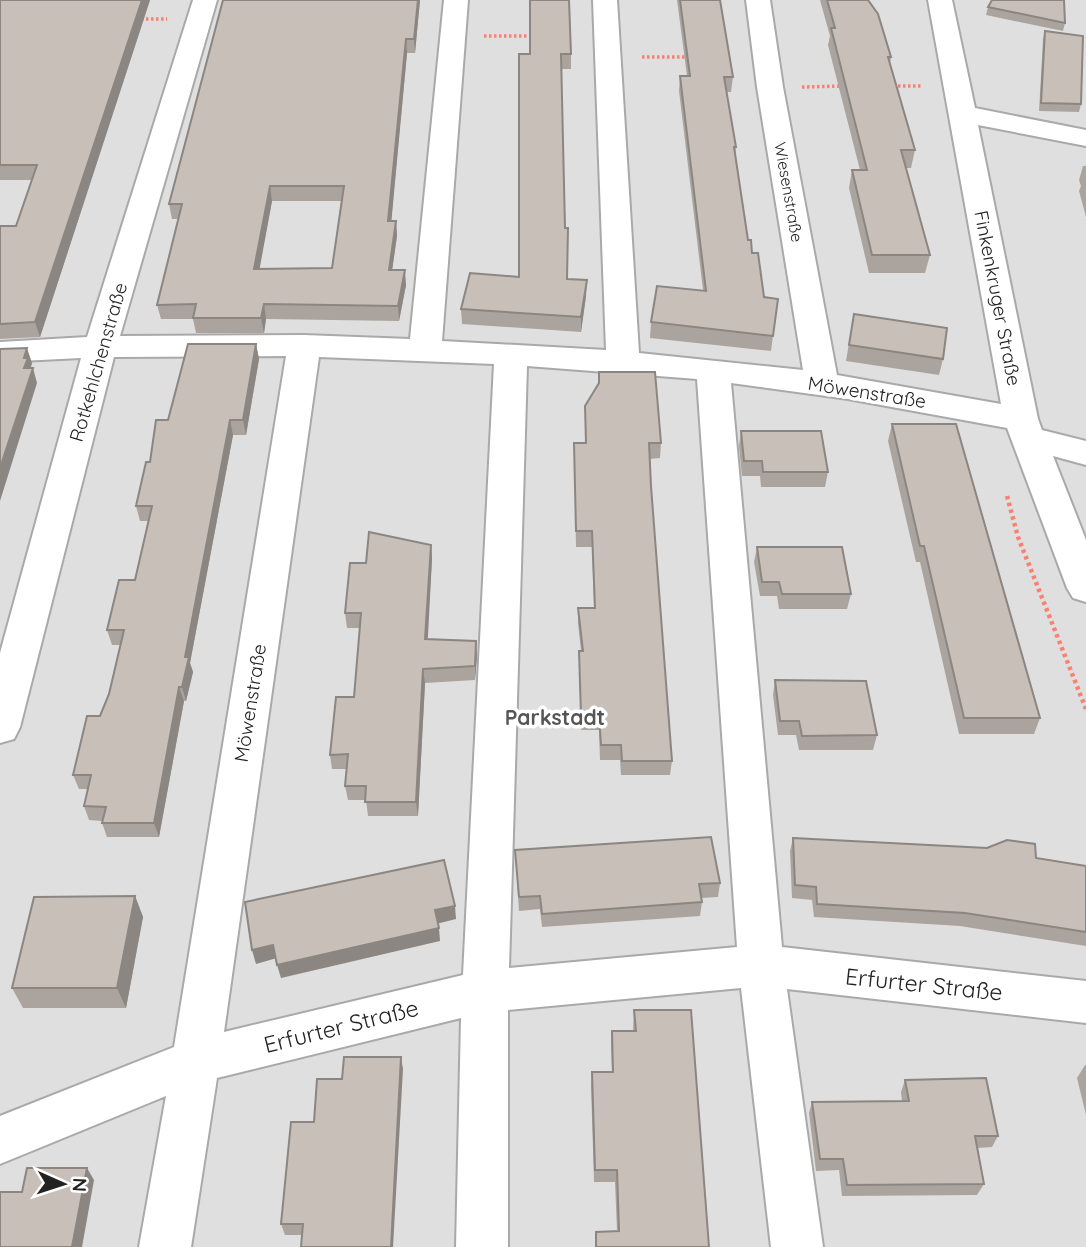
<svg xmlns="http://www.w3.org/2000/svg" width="1086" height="1247" font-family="Quicksand,sans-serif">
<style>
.residential{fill:#e0dfdf}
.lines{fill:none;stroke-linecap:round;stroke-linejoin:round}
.minor-casing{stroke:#a9a9a9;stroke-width:4}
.path-far1{stroke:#fa8072;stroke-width:3.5;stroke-dasharray:2.5 2.5;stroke-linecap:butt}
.path{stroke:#fa8072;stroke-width:4.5;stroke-dasharray:3.5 3.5;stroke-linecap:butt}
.minor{fill:#fff;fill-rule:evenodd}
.wall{fill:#aba49e;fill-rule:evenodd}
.shaded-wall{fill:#8b8681}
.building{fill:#c7bfb8;stroke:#8b8681;stroke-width:2;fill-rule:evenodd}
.labels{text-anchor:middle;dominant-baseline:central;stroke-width:7;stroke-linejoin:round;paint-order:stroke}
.far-street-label{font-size:16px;fill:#222;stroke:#fff}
.street-label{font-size:19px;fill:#222;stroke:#fff}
.neighbourhood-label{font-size:21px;font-weight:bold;fill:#555;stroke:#fff}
.near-street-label{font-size:23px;fill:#222;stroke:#fff}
</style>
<rect width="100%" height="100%" fill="#f2efe9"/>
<!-- residential -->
<rect class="residential" x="0" y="0" width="1086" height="1247"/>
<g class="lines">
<!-- minor casing -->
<g class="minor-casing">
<path id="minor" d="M193,0H217L120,336L304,335L410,339L444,0H468L442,341L606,350L593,0H617L639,353L803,370L757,87L746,0H770L783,87L837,375L1001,404L928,0H952L975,108L1086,130V146L978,125L1038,419L1042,430L1086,441V465L1053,456L1086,540V602L1073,598L1067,588L1007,428L848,399L731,383L782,947L1086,981V1023L787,989L823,1247H771L741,988L508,1010V1247H456L461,1018L217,1078L191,1247H139L166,1096L0,1164V1116L174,1047L286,356L114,357L20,727L14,739L0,743V653L81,358L0,362V342L87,337ZM319,357L494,364L463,975L224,1032ZM527,366L697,379L737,947L509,968Z"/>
</g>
<!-- path-far1 -->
<g class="path-far1">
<path d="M141,19H167"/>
<path d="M484,36H534"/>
<path d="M642,57H689"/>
<path d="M893,86H923"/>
<path d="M802,87L843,86"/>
</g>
<!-- path -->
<path class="path" d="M1007,496L1018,537L1086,709"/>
<!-- minor -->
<use href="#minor" class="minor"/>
</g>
<!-- wall -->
<g class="wall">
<path d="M0,0H150L40,337L0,339V226H16L32,180H0Z"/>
<path d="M223,0H420L415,53H407L391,221H396L397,236L392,270L406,285L399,321L266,319L264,333H196L193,319H161L157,305L179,219H172L169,204ZM272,201H341L332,268L259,269Z"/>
<path d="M677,0H720L733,77L731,92H726L736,147L735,156L748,240L764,297L778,299L771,351L650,338L651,322L703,290L679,91L680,76H687Z"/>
<path d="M820,0H868L891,57L890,64L915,150L911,168H906L930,255L925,273H869L849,188L852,170H860L828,45L830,36Z"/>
<path d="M988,7L1065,23L1063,31L986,15Z"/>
<path d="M1045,31L1081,104L1079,112L1039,111L1043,39Z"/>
<path d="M530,54H571V69H561L567,279L586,296L581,332L462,324L461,309L519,277Z"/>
<path d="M1083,166H1086V217L1079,191L1081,186L1079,180Z"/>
<path d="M854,314L943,359L939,375L846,361Z"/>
<path d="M256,344L259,359L246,435H233L190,663L193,672L186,701H184L159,837H107L102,823V821L89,820L84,806L88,789H79L73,775L100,716L109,694L120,645H112L107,630L135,580L148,521H140L136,506L150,462L168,420Z"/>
<path d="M585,406L661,443L660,458L650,459L651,486L672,761L670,775H621L620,760H600L599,730H581L579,666V651H581L578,623V608H594L592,547H576L574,443H585Z"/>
<path d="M892,424L1040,718L1034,734H959L920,562H916L888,441Z"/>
<path d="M741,431L828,472L825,487H761L760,476H742L739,446Z"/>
<path d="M431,545L432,559L427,639L477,656L475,680L425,683L418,816H368L366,800H348L345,786L347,769H332L330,755L354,697L360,628H347L345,613L366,563Z"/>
<path d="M757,547L851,594L847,609H779L777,596H760L754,562Z"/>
<path d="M775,680L877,735L873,750H799L796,735H778L773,695Z"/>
<path d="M793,838L1036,858L1086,866V946L960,926L814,917L812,900L792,898L790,851Z"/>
<path d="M515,850L720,883L718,897L701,898L702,902L700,916L542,927L540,909L519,911Z"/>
<path d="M135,896L143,917L126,1008H23L12,988Z"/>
<path d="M634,1010L709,1247H595L596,1232L617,1231L615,1182H594L591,1085L592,1072H612L611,1044L612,1031H633Z"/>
<path d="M1085,1065H1086V1115L1077,1078Z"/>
<path d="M403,1069L302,1235H285L281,1224L314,1122L342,1079Z"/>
<path d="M905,1080L998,1136L992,1147L977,1148L984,1184L977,1195L842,1196L839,1170L816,1171L809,1113L812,1102L902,1101L901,1092Z"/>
</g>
<!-- shaded-wall -->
<g class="shaded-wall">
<path d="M142,0H150L40,337L35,322Z"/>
<path d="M418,0H420L415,53L414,39Z"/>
<path d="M406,39L407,53L390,236L388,221Z"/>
<path d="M270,186L272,201L257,283L254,269Z"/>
<path d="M396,221L397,236L390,285L389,270Z"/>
<path d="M405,270L406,285L399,321L398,306Z"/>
<path d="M587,280L586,296L581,332V317Z"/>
<path d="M264,304L266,319L264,333L261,318Z"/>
<path d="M256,344L259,359L246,435L243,420Z"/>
<path d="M27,348L32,363L31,367L32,370L33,368L37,383L0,501V468L24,368V358Z"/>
<path d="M230,420L233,435L190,663L193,672L186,701L182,687L185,657Z"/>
<path d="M431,545L432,559L427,654L425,639Z"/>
<path d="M476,641L477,656L475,680V666Z"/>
<path d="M423,669L425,683L418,816L416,802Z"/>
<path d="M179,687L184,701L159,837L154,823Z"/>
<path d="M135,896L143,917L126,1008L117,988Z"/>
<path d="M455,906L456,919L436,924L435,910Z"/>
<path d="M439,928L440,941L281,978L277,965Z"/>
<path d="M273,945L277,958L256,964L252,950Z"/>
<path d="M401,1057L403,1069L393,1247H391Z"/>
<path d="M87,1168L94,1180L82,1247H72Z"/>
</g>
<!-- building -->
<g class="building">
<path d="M0,0H142L35,322L0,324V226H16L37,165H0Z"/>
<path d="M223,0H418L414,39H406L388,221H396L389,270H405L398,306L264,304L261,318H193L196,304L157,305L182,204H169ZM270,186H344L332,268L254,269Z"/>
<path d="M530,0H569L571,54H561L565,228H568L567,279L587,280L581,317L461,309L470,273L519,277V54H530Z"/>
<path d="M680,0H720L733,77H724L736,147H734L748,240H751L752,253H758L764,297L778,299L773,336L651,322L657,286L706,291L680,76H690Z"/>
<path d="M827,0H868L878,14L891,57H888L915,150H901L930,255H872L852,170H867L831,28H835Z"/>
<path d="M992,0H1064L1065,23L988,7Z"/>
<path d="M1045,31L1083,36L1081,104L1041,103Z"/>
<path d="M854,314L947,328L943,359L849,345Z"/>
<path d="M188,344H256L243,420H230L185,657H189L182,687H179L154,823H102L106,807L84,806L91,775H73L87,716H100L109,694L124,630H107L119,580H135L152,506H136L146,462H150L156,420H168Z"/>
<path d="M27,348L24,358H28L24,368H33L0,468V349Z"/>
<path d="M599,372H655L661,443H649L651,486L672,761H622L621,745H601L599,715H581L579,651H583L578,608H595L592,531H576L574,443H586L585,406L599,383Z"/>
<path d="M892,424H956L1040,718H964L924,546H920Z"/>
<path d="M741,431H821L828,472H763L762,461H744Z"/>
<path d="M369,532L431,545L425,639L476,641L475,666L423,669L416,802H365L366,786H345L348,754L330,755L336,697H354L361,613H345L350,563H366Z"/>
<path d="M757,547H842L851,594H782L779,582H762Z"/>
<path d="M775,680L866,681L877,735L802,736L799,721H780Z"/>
<path d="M711,837L720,883L699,884L702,902L542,914L540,896L519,897L515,850Z"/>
<path d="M793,838L987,848L1007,840L1035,844L1036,858L1086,866V932L965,913L817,904L816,887L795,885Z"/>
<path d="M444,860L455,906L435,910L439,928L277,965L273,945L252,950L245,902Z"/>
<path d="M135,896L117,988H12L34,897Z"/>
<path d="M634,1010H691L709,1247H596V1232L619,1231L617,1170H595L592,1072H613L612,1031H636Z"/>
<path d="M344,1057H401L391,1247H301L303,1224H281L291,1122H314L317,1079H342Z"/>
<path d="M986,1078L998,1136H975L984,1184L847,1185L843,1159H820L812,1102L909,1101L905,1080Z"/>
<path d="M27,1168H87L72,1247H0V1192H22Z"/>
</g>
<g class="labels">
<!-- far-street labels -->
<g class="far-street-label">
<text transform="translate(789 192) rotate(80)">Wiesenstraße</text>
</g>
<!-- street labels -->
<g class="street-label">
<text transform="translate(998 298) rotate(79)">Finkenkruger Straße</text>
<text transform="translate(98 362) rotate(-74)">Rotkehlchenstraße</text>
<text transform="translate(867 392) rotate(9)">Möwenstraße</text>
<text transform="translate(250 703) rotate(-81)">Möwenstraße</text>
</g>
<!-- neighbourhood labels -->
<g class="neighbourhood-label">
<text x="555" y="717">Parkstadt</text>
</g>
<!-- near-street labels -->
<g class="near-street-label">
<text transform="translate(924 984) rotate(6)">Erfurter Straße</text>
<text transform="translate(341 1026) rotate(-14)">Erfurter Straße</text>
</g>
</g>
<!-- north arrow -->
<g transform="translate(63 1184) rotate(93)" stroke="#ffffff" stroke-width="5" paint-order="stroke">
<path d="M0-5L12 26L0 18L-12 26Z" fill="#222222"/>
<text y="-10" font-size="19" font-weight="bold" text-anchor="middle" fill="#222222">N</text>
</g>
</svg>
